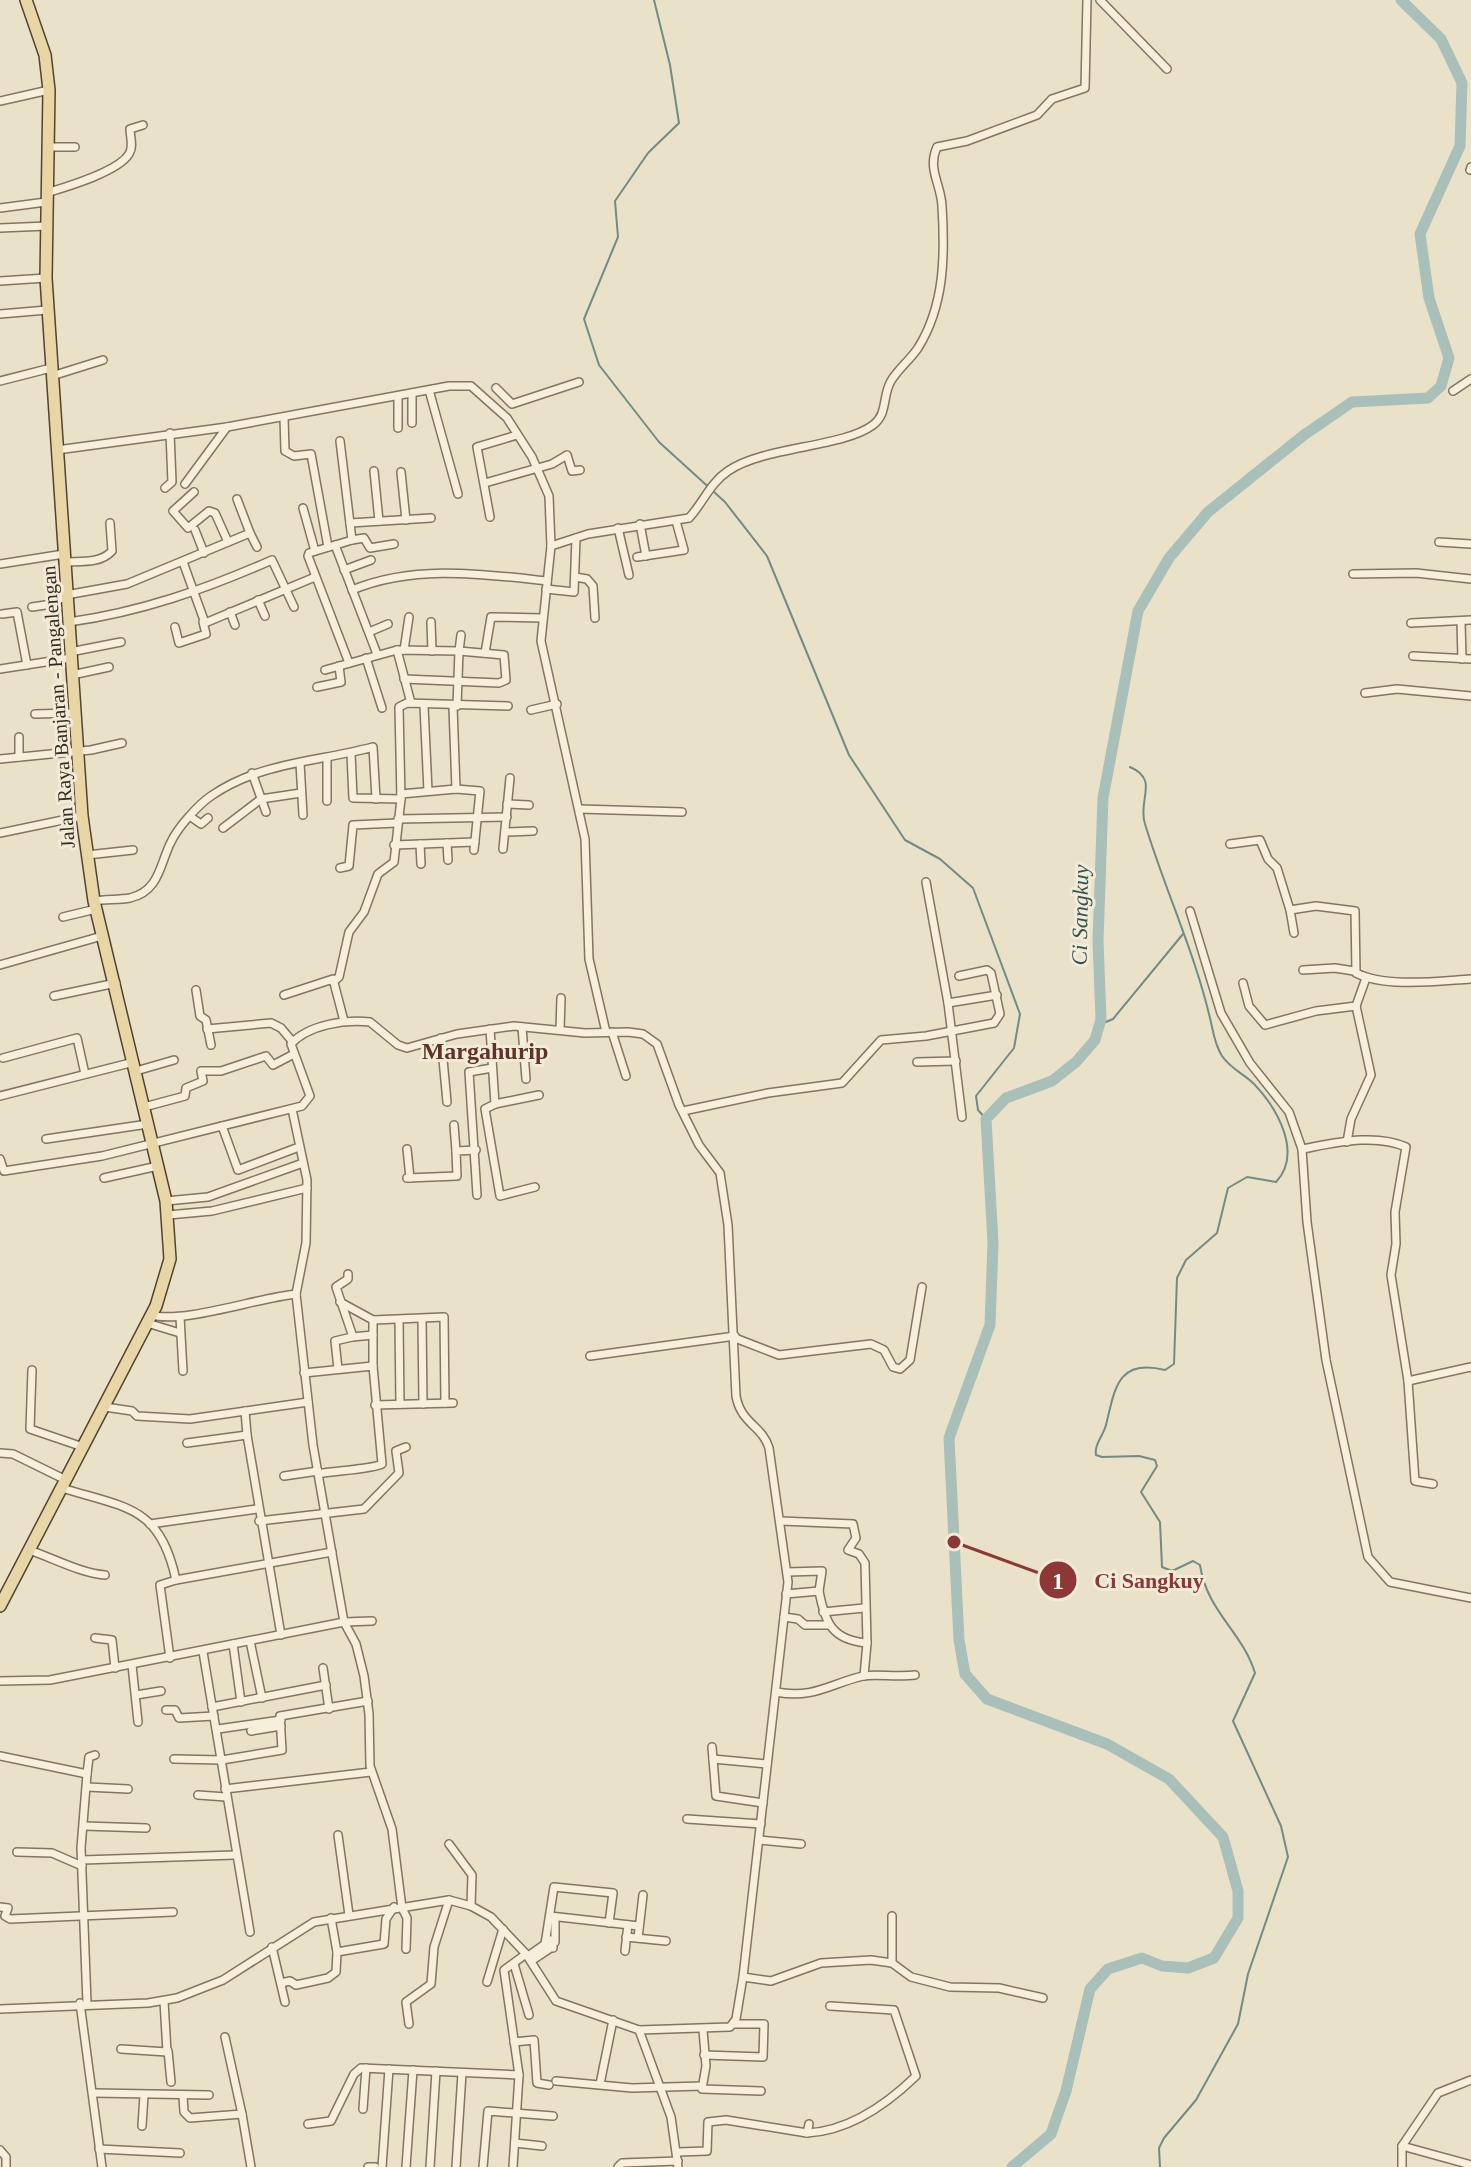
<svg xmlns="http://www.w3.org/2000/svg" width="1471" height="2167" font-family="'Times New Roman',serif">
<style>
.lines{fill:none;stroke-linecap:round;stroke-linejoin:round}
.stream{stroke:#718c86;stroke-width:2}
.river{stroke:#a9bfb9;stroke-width:11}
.minor-casing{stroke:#847460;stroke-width:10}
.primary-casing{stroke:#534333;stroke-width:14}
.minor{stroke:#f5efdc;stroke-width:7}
.primary{stroke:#e8d6a6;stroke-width:11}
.labels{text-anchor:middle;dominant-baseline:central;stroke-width:6;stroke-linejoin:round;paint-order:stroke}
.street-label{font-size:20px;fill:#372c21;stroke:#f2ebd8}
.water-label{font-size:22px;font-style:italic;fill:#325554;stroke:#f2ebd8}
.quarter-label{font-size:24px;font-weight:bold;fill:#5f3325;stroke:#f2ebd8}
.leader{fill:none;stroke:#8d3836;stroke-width:3}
.callout-dot{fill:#8d3836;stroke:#f2ebd8;stroke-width:3}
.mark-label{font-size:24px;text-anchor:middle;font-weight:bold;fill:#fff}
.callout-label{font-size:22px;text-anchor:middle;font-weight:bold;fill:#8d3836;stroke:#f2ebd8;stroke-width:6;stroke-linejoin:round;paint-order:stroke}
</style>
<rect width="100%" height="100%" fill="#eae1c9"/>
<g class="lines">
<!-- stream -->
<g class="stream">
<path d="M654,0L670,65L679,123L648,153L615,201L618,237L584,319L599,365L659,442L725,502L767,556L849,755L905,840L940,859L973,888L1020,1014L1014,1048L976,1096L978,1110L986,1119"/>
<path d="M1130,767C1160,780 1137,800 1145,824C1166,893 1197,957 1212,1027C1214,1037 1217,1048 1222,1056C1231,1069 1244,1074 1254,1084C1277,1108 1303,1153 1276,1182L1247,1177L1228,1188L1217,1233L1186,1260L1177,1278L1174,1364L1165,1370C1117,1358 1115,1389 1106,1425C1103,1436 1094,1445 1096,1455L1102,1457L1139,1456L1155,1460L1157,1466L1141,1492L1160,1522L1162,1567L1172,1571L1193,1561L1200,1565C1207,1612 1242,1631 1255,1673L1233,1721L1281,1826L1288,1857L1248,1974L1238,2024L1196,2100L1164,2138L1159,2148L1160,2167"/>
<path d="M1099,1025L1113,1019L1183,934"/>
</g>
<!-- river -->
<path class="river" d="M1012,2167L1051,2134L1066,2091L1090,1989L1108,1969L1142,1958L1162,1966L1188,1968L1214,1958L1238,1918V1891L1223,1837L1169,1779L1107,1744L987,1699L965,1674L959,1640L949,1438L990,1325L993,1243L986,1119L1006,1098L1052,1081L1076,1062L1095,1040L1101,1019L1098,941L1103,798L1138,611L1169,558L1208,512L1304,435L1352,402L1428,398L1441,386L1449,358L1429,298L1420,234L1460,146L1462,83L1441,39L1401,0"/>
<!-- minor casing -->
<g class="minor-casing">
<g id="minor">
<path d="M1100,0L1167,69"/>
<path d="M0,101L49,90"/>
<path d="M49,147H75"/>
<path d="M1470,170L1471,167"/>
<path d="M46,193C66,187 118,172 129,154C134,146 130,137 130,129L143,125"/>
<path d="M0,208L46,202"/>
<path d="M0,228L47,226"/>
<path d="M0,281L46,278"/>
<path d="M0,314L47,310"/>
<path d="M52,376L103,360"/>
<path d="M0,381L51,368"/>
<path d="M496,388L512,404L579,382"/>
<path d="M429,390L458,494"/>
<path d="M1453,391L1471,379"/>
<path d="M412,393V423"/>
<path d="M398,396V428"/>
<path d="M284,417L285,451L294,456L311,454L328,547"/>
<path d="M340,441L352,540L309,553L308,556L349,663"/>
<path d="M57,450L227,427L449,386H471L507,418L532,457L549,496L551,546L541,641L585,839L589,959L606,1032"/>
<path d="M374,471L379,521"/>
<path d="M401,472L406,520"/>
<path d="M485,483L552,464L567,455L572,471L580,470"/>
<path d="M185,484L227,427"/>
<path d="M165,488L172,482L170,433"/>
<path d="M194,492L173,511L188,528L209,511L215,513L228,542"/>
<path d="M303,508L315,551"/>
<path d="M490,517L477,447L517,435"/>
<path d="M350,523L431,518"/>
<path d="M640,524L646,556"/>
<path d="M618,528L629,575"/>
<path d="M195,530L204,553"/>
<path d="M250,533L257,547"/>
<path d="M352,540L364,538L370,548L394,544"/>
<path d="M1439,542L1471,544"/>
<path d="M335,545L377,654"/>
<path d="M551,546L588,534L689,518C703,503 710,483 728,471C764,446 842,448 873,425C888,414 882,396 891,381C898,369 910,360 918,348C945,305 945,254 942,206C941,184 927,169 937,147L967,141L1037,115L1052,99L1085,88L1087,0"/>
<path d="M637,557L684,550L676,521"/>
<path d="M65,562C81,561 100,564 112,551L110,523"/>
<path d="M183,562L205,623L315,577"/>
<path d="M0,564L64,554"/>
<path d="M344,570L371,560"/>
<path d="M1353,574L1416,573L1471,579"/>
<path d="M575,577L587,579L593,586L595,618"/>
<path d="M546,589L574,592L576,538"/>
<path d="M352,590C414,564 483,574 547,581"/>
<path d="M258,600L265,616"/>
<path d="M32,607L52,604L66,595L127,584L250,533L237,499"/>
<path d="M230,612L235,625"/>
<path d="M2,614L17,612L27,665"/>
<path d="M1461,621L1462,659"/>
<path d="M69,622C141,612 206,589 272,560L294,607"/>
<path d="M431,622L432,651"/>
<path d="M1411,623L1471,620"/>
<path d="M175,627L179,643L206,634L203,622"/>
<path d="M369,632L388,624"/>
<path d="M397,650L411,703"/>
<path d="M404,650L409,617"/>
<path d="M70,652L121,642"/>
<path d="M485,653L491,617L542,618"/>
<path d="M1413,656L1471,659"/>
<path d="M366,658L382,708"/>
<path d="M0,669L71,658"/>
<path d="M325,670L397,650L459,651L457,706"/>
<path d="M72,675L109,667"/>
<path d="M404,679L499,683L506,680L504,655L459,651L461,635"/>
<path d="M317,687L341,682L339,666"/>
<path d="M1365,693L1397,689L1471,696"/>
<path d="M424,706L428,791"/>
<path d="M453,707L456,789"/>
<path d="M531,710L557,704"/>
<path d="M35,714L73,713"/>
<path d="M351,753L353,798L401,799"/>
<path d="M19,757V737"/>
<path d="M0,759L91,750L122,743"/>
<path d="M327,760V801"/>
<path d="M300,763L303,815"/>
<path d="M252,773L266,812"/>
<path d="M401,794L456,789L480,791L474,850"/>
<path d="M507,804L529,805"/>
<path d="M579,809L682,812"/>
<path d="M191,817L201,824L208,818"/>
<path d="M398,819L507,817"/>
<path d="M223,828L261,799L301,793"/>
<path d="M505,832L533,831"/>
<path d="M0,833L82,816"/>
<path d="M447,843L448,860"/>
<path d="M420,844L421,864"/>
<path d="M1230,844L1260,840L1268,859L1277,868L1290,910"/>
<path d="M394,845L475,842"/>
<path d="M503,849L510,778"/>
<path d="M87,855L133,850"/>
<path d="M340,868L349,866L353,825L397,823"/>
<path d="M926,882L948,1003"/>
<path d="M94,901C106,899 119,900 130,898C160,891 160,863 171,842C178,827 198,805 211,796C260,762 317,762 373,747L376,799"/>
<path d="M1190,911L1221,1013L1250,1063L1289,1112L1302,1149L1307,1222L1326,1360L1368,1557L1390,1582L1471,1598"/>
<path d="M63,917L96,909"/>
<path d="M1294,933L1290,910L1316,906L1355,911L1356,973C1386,988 1438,981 1471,979"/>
<path d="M0,965L102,936"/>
<path d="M1303,970L1335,968L1354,971"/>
<path d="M333,982L339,977L349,932L364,912L378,874L394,862L401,799L399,707L407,703L508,706"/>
<path d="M1243,983L1249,1006L1265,1025L1316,1011L1356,1006L1366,978"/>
<path d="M196,990L200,1016L206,1020L211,1045"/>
<path d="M284,995L333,979L344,1021"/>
<path d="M54,996L116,983"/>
<path d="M522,1027L526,1079"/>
<path d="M207,1029L271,1023L281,1028L292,1041"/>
<path d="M490,1029L495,1104L485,1109L500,1196L535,1187"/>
<path d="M560,1030L561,998"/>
<path d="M612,1032L626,1076"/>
<path d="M441,1038L447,1102"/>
<path d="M3,1058L77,1038L85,1074"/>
<path d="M917,1062L956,1061"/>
<path d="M136,1071L174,1060"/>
<path d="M0,1096L134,1062"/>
<path d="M495,1104L539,1095"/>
<path d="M144,1107L185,1096L186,1088L203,1081L201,1071H221L266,1056L273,1065L292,1055"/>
<path d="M292,1109L307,1180L306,1243L296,1294L313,1445L344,1622L356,1644L364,1676L369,1714L370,1766L392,1829L402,1908L407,1918L406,1949"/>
<path d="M683,1111L768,1093L842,1083L881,1040L926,1036L994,1023L1000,1014L991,973L987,970L959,976"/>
<path d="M962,1117L948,1003L997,995"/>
<path d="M454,1125L456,1151"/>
<path d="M222,1126L238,1170L299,1147"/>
<path d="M46,1139L148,1124"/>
<path d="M1347,1142L1351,1119L1371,1075L1356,1006"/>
<path d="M407,1149L410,1178"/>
<path d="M1302,1149C1335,1143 1375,1133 1406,1147L1395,1212L1396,1244L1391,1275L1408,1381L1471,1367"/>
<path d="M0,1159L4,1171L102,1156L302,1106L310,1096L291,1044C308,1025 345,1019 370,1022L398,1045L407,1048L457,1034L514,1026L585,1033L628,1032L643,1034L657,1044L679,1105L699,1145L720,1173L728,1225L736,1396C741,1424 762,1425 769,1448L788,1582L743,1977L736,2019L730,2027L639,2030L556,2001L526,1954L491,1917L471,1906L449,1900L314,1922L223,1980L177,1998L148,2003L0,2009"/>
<path d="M104,1178L158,1166"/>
<path d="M407,1178L457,1176L456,1151L476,1150"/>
<path d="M477,1195L469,1072L492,1068"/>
<path d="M166,1201L208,1197L303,1163"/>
<path d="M168,1215L212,1211L307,1188"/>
<path d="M340,1302L373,1320V1366"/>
<path d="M151,1315C183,1324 257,1298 296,1294"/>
<path d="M180,1317L183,1371"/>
<path d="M422,1319L423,1404"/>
<path d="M373,1320L444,1317L445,1403"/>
<path d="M399,1320L400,1404"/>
<path d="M147,1323L180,1333"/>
<path d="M352,1337L373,1335"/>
<path d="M735,1338L779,1355L871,1344L884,1350L893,1367L900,1369L910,1360L922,1287"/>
<path d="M590,1356L735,1336"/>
<path d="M338,1369L335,1341L352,1337V1334L336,1287L348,1279V1274"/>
<path d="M32,1370L30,1429L83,1447"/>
<path d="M304,1373L373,1366L382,1464C374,1469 332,1471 318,1474"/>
<path d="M1408,1381L1415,1481L1433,1484"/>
<path d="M375,1405L453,1403"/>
<path d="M105,1407L132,1411L137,1416L190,1419L308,1402"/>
<path d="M245,1411L247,1435"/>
<path d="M187,1443L247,1435L281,1635"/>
<path d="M0,1453L13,1454L66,1480"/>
<path d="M284,1476L318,1471"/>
<path d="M62,1488C127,1508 160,1506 176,1580L332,1552"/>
<path d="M259,1521L364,1509L399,1473L396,1451L406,1447"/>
<path d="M781,1521L853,1524L856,1538L848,1550L859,1554L865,1563L867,1643"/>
<path d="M150,1524L257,1509"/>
<path d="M29,1550C53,1558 80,1573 105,1575"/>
<path d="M787,1572L822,1571L819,1591"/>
<path d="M786,1594L819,1591C825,1623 832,1640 867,1643L864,1676"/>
<path d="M823,1612L864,1608"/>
<path d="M784,1617L798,1619L805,1625H828"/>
<path d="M95,1638L112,1640L115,1668"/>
<path d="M250,1641L262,1698"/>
<path d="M233,1644L241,1702"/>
<path d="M203,1652L250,1932"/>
<path d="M170,1658L160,1585L176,1580"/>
<path d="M132,1665L138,1722"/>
<path d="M323,1668L329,1709"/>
<path d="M0,1681L50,1680L344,1622L372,1621"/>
<path d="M776,1692C814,1699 829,1684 863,1676C874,1674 900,1677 915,1675"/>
<path d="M136,1695L161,1691"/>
<path d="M212,1707L326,1685"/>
<path d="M166,1710H175L179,1718L214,1716"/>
<path d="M218,1729L281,1720"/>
<path d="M251,1731L281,1726"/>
<path d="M712,1747L716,1796L763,1803"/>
<path d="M0,1756L87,1774L89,1757L95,1755"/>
<path d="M174,1759L222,1760L282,1750L280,1716L368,1701"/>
<path d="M713,1759L767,1764"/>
<path d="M87,1774L81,1848L87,2003"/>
<path d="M87,1787L128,1789"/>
<path d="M225,1789L371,1772"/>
<path d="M198,1795L226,1797"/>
<path d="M687,1819L761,1824"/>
<path d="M84,1826L146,1828"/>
<path d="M338,1835L349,1915"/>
<path d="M759,1840L801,1844"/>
<path d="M449,1844L472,1875L471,1906"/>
<path d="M17,1852L52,1853L82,1866"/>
<path d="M82,1860L235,1855"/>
<path d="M0,1907L8,1908L5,1916L10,1919L173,1912"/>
<path d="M550,1916L639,1926"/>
<path d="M331,1918L337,1952"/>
<path d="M626,1937L666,1941"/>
<path d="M638,1938L643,1895"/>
<path d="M547,1940H553V1948L545,1944L554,1887L613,1893L609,1923"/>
<path d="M555,1942V1917"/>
<path d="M272,1947L285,2002"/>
<path d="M625,1951L628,1925"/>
<path d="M528,1956L545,1944"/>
<path d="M531,1961L549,1949"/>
<path d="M892,1963V1916"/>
<path d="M514,1964L529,2015"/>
<path d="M743,1977L771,1981L821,1963L871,1960L892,1963L911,1977L950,1987L999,1988L1043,1998"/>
<path d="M487,1982L503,1929"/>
<path d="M281,1983L290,1981L296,1985L328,1978L336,1972L337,1952L384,1944L386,1919L394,1907"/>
<path d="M80,2003L102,2167"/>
<path d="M409,2024L406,2002L431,1984L434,1947L449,1900"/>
<path d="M639,2030L671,2117L678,2167"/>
<path d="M703,2030L706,2066L702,2089L761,2091"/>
<path d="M225,2037L242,2114"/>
<path d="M514,2042L534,2040L537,2083L549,2085"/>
<path d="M121,2049L167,2052L164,2001"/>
<path d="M168,2051L171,2082"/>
<path d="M704,2055L763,2057L764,2024H733"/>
<path d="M556,2081L632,2088L702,2086"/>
<path d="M600,2084L613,2020"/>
<path d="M94,2093L209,2095"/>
<path d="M183,2096L184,2112L190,2118L242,2114L251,2167"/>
<path d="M363,2109L366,2068"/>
<path d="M308,2124L331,2121L354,2074L361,2068L519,2075L504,1970L526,1954"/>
<path d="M142,2126L144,2095"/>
<path d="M807,2133C849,2131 886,2105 916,2076L894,2010L830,2006"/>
<path d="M515,2143L542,2146"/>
<path d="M1402,2146L1471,2165"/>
<path d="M99,2149L180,2153"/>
<path d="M0,2150L6,2157V2167"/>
<path d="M678,2152L707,2151L708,2122L726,2120L807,2133L809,2124"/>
<path d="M368,2167H375"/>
<path d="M382,2167L389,2069"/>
<path d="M406,2167L413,2070"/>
<path d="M430,2167L436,2071"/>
<path d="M456,2167L462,2073"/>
<path d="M483,2167L488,2111L553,2116"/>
<path d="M513,2167L519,2075"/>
<path d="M618,2167L622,2163L678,2161"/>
<path d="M1402,2167V2146L1438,2093L1471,2080"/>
</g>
</g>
<!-- primary casing -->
<g class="primary-casing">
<path id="primary" d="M0,1606L156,1306L170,1259L166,1201L94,901L82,816L46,278L49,90L45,55L26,0"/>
</g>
<!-- minor -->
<use href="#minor" class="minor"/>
<!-- primary -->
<use href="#primary" class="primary"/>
</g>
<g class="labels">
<!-- street labels -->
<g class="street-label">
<text transform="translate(58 707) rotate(-94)">Jalan Raya Banjaran - Pangalengan</text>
</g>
<!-- water labels -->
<g class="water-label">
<text transform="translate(1080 915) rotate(-89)">Ci Sangkuy</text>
</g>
<!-- quarter labels -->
<g class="quarter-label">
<text x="485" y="1051">Margahurip</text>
</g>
</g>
<!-- callouts -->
<path class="leader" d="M954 1542L1058 1580"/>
<g class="callout-dot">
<circle cx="954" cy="1542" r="8"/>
<circle cx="1058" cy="1580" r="20"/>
</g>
<g class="mark-label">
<text x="1058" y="1589">1</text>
</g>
<g class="callout-label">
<text x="1149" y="1588">Ci Sangkuy</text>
</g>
</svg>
